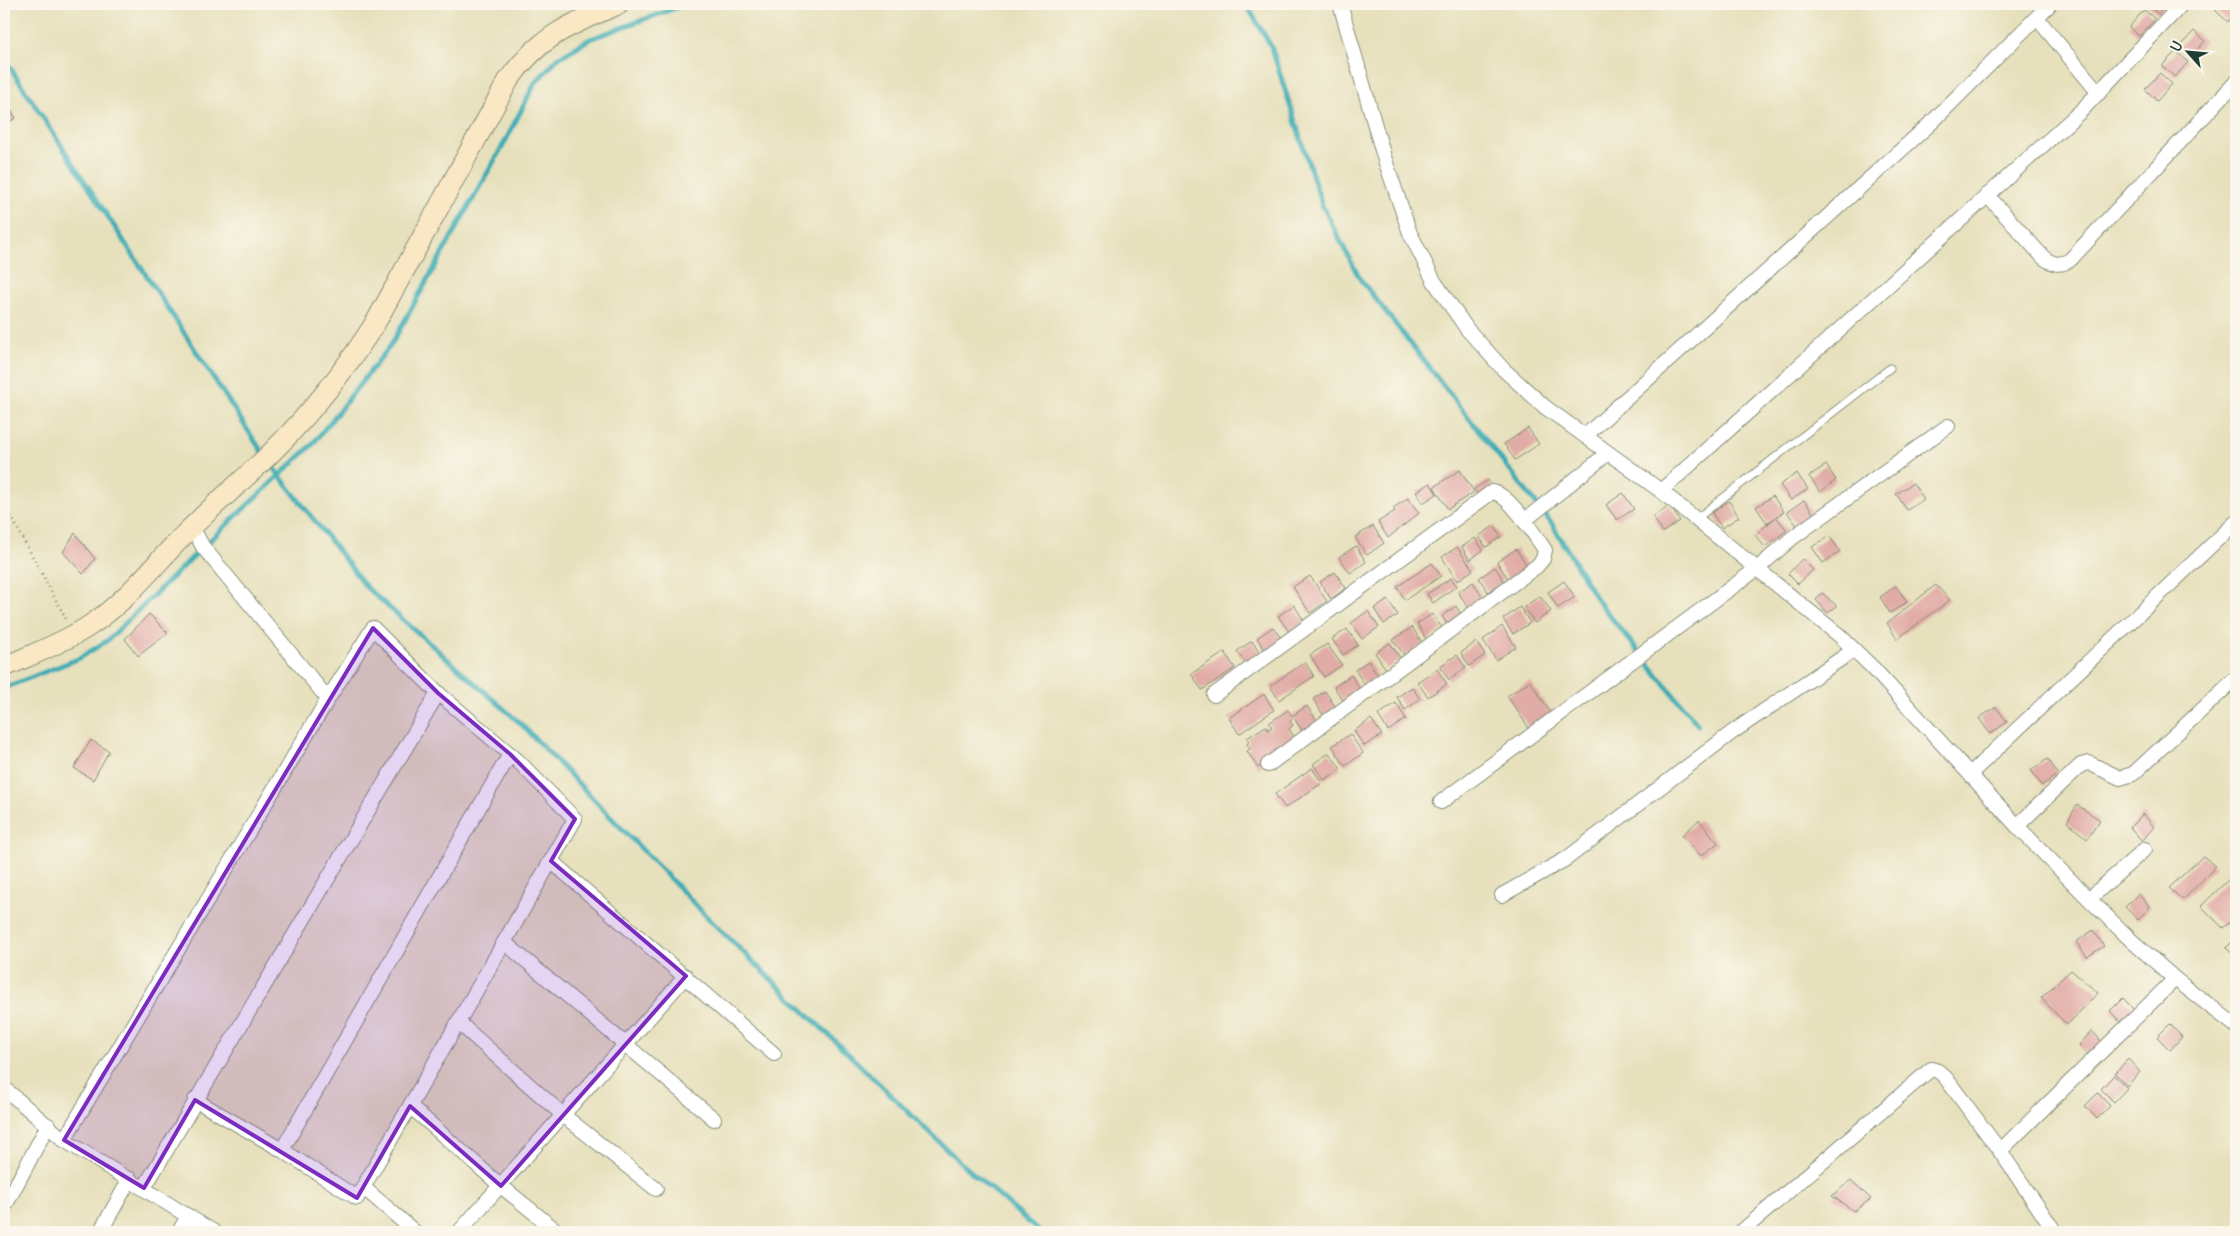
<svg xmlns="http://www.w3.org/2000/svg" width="2240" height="1236" font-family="Delius,sans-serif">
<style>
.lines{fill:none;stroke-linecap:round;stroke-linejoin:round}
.stream{stroke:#3bacb4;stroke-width:5}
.building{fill:#e1aba6}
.lane-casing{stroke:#838e78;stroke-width:9}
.street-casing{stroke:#838e78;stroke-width:16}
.secondary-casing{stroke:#838e78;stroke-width:22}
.path{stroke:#838e78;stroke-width:3;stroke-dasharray:1 4;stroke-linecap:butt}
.lane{stroke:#fff;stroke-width:7}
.street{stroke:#fff;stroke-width:14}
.secondary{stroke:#fae7c3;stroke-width:20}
.marked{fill:#7b2cbf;fill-opacity:0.2;stroke:#7b2cbf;stroke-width:4;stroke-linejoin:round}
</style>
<rect width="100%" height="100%" fill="#fbf7ec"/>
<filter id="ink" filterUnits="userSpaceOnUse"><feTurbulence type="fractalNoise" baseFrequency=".02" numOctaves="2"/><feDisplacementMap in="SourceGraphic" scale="10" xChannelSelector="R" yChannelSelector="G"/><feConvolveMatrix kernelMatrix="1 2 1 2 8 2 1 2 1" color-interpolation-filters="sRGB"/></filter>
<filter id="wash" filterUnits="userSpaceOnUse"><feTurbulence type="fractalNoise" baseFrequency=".0096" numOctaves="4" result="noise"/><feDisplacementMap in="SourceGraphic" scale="20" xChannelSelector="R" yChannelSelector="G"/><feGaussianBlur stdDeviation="1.12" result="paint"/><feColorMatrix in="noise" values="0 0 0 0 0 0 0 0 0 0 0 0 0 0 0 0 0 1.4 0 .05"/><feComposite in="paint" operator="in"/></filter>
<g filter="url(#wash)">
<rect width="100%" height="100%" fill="#e7e0bc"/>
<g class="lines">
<!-- stream -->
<g class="stream">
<path d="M1246,4L1271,46L1322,205L1360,279L1552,524L1597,600L1698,725"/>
<path d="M4,58L264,455"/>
<path d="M269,462L367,588L520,723L710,920L961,1163L1040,1232"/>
<path d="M4,688L80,658L108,640L203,547L312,445L391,345L506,140L535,83L558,58L590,39L687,4"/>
</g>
</g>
<g id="blocks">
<!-- building -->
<g class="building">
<path d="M2146,4H2167L2158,14Z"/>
<path d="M2221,4H2236V13L2228,22L2215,10Z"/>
<path d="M2144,10L2155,19L2139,36L2129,27Z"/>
<path d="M2194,31L2205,41L2191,57L2180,46Z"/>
<path d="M2176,51L2188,62L2175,77L2162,66Z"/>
<path d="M2160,73L2172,84L2157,101L2145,89Z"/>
<path d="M4,101L16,118L4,125Z"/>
<path d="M1528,428L1539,444L1515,460L1504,444Z"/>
<path d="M1826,465L1836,480L1820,492L1809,476Z"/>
<path d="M1460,470L1474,492L1448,509L1434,487Z"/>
<path d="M1797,473L1808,489L1791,500L1780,485Z"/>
<path d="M1488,480L1493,489L1480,498L1474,489Z"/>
<path d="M1430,483L1437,494L1423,503L1416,492Z"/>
<path d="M1913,483L1924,499L1907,510L1896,494Z"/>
<path d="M1623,493L1634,509L1617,520L1606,505Z"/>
<path d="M1773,496L1784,512L1767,523L1756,507Z"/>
<path d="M1408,498L1419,513L1388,538L1378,522L1395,511L1393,508Z"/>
<path d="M1804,500L1815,516L1798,527L1787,512Z"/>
<path d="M1729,501L1739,517L1722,528L1712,513Z"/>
<path d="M1669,505L1680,521L1663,532L1653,517Z"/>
<path d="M1776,517L1787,530L1765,547L1755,535Z"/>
<path d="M1373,526L1384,543L1367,555L1355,537Z"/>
<path d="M1494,526L1501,537L1486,547L1479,536Z"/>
<path d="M75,533L95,559L83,574L63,552Z"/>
<path d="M1829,536L1840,551L1823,563L1812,547Z"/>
<path d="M1475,538L1483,550L1470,560L1462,547Z"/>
<path d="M1356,546L1366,562L1350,573L1339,557Z"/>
<path d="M1457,547L1473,570L1457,581L1442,557Z"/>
<path d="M1516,549L1528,567L1509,580L1497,562Z"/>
<path d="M1802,559L1813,570L1798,584L1788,574Z"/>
<path d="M1432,563L1441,576L1405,600L1397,587Z"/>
<path d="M1495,567L1504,581L1488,592L1479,578Z"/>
<path d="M1335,572L1346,588L1331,599L1320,582Z"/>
<path d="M1310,576L1327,601L1310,613L1293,587Z"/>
<path d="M1451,578L1457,586L1433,603L1427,594Z"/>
<path d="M1564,581L1575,597L1558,608L1548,592Z"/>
<path d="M1473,582L1484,600L1470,610L1458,592Z"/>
<path d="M1936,585L1950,600L1897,639L1887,623Z"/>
<path d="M1896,586L1907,602L1890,613L1880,597Z"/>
<path d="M1822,593L1837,606L1828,613L1816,600Z"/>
<path d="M1540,596L1551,611L1535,623L1524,607Z"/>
<path d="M1388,600L1398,615L1384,624L1374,609Z"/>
<path d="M1294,605L1305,622L1290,633L1278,616Z"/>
<path d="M1456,606L1463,618L1449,627L1442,616Z"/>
<path d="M1520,607L1530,623L1513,634L1503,619Z"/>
<path d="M1368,611L1379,627L1362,639L1351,623Z"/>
<path d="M149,614L168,633L138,656L125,639Z"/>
<path d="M1432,614L1443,629L1427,640L1417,624Z"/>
<path d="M1502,626L1516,647L1496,660L1483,640Z"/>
<path d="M1273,627L1284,642L1267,653L1257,638Z"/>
<path d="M1412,627L1423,644L1405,656L1393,640Z"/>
<path d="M1347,629L1358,645L1343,655L1332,639Z"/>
<path d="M1252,641L1262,657L1248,666L1237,651Z"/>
<path d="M1476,642L1485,655L1469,666L1461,653Z"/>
<path d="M1390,643L1401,659L1386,669L1375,653Z"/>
<path d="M1327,644L1342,665L1324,677L1310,655Z"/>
<path d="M1225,652L1235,668L1202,690L1191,674Z"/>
<path d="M1457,655L1466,668L1449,680L1440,666Z"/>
<path d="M1368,661L1378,676L1365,685L1355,670Z"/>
<path d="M1305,662L1314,676L1279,700L1270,686Z"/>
<path d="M1437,669L1447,684L1428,697L1417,682Z"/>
<path d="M1351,675L1360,689L1343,700L1334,687Z"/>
<path d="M1530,681L1553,716L1531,731L1507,696Z"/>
<path d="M1412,687L1420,699L1405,710L1397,697Z"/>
<path d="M1325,691L1336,708L1324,716L1313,699Z"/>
<path d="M1264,694L1274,710L1239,734L1229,718Z"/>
<path d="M1396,703L1406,719L1388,731L1378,715Z"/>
<path d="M1307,706L1318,722L1303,732L1294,718L1290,721L1293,725L1289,729L1297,741L1258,768L1247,751L1250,749L1247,744L1249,742L1247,738L1266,726L1268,730L1272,727L1269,723L1288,710L1292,716Z"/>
<path d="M1996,707L2007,722L1990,734L1979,718Z"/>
<path d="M1371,719L1382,735L1364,746L1354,731Z"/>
<path d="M1350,734L1363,753L1345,766L1332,746Z"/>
<path d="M91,740L109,751L93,780L74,768Z"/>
<path d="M1329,753L1341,769L1324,780L1313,764Z"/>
<path d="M2048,759L2058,774L2042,786L2031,770Z"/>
<path d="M1312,768L1322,783L1285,808L1275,794Z"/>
<path d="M2077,805L2100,820L2087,839L2067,822Z"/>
<path d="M2143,814L2154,827L2142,841L2130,827Z"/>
<path d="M1699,820L1718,843L1701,856L1682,835Z"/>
<path d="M2203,856L2216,866L2183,900L2169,888Z"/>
<path d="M2231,877L2236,883V917L2223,928L2201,906Z"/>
<path d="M2138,894L2150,907L2138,920L2125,907Z"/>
<path d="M2093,930L2104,946L2087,957L2076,942Z"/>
<path d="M2236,938V957L2226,948Z"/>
<path d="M2071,970L2098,993L2067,1025L2041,998Z"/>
<path d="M2123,998L2135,1011L2122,1024L2110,1011Z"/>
<path d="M2170,1024L2182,1037L2170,1050L2157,1037Z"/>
<path d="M2092,1031L2104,1044L2091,1058L2079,1045Z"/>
<path d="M2128,1059L2140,1072L2127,1086L2115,1073Z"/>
<path d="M2114,1075L2127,1088L2114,1102L2101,1089Z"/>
<path d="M2098,1093L2110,1106L2097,1119L2085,1106Z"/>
<path d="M1851,1180L1871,1199L1854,1211L1832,1196Z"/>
</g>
</g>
</g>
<g filter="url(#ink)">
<use href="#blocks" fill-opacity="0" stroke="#838e78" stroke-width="1"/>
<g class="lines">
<!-- lane casing -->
<g class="lane-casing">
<path id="lane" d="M1696,519L1890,368"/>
</g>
<!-- street casing -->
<g class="street-casing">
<g id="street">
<path d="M1340,4L1384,157L1410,233L1434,281L1467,329L1503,369L1545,407L1661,491L1840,636L1873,668L2017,826L2089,899L2132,941L2175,979L2236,1026"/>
<path d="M2037,18L2099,93"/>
<path d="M1987,195L2043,257C2053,265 2060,266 2070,260L2236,82"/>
<path d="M1585,436L1931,123L2050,4"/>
<path d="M1661,491L2082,110L2182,4"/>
<path d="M1524,521L1608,453"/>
<path d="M192,527L203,547L328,699"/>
<path d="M1214,695L1492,492C1509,493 1535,536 1545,550L1543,559L1537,566L1268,765"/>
<path d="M1970,774L2236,522"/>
<path d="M1441,802L1758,568L1792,538L1948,426"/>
<path d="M2017,826L2081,765L2089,763L2120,778L2133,774L2236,678"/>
<path d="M551,861L774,1054"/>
<path d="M1502,895L1566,859L1734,731L1854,650"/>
<path d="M2089,899L2145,849"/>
<path d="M504,942L714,1119"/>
<path d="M458,1022L563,1115L656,1189"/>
<path d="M4,1088L64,1140L214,1232"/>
<path d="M410,1106L501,1186L558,1232"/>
<path d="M64,1140L328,699L373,628L438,693L517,760L575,819L357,1198L282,1150L195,1100"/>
<path d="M282,1150L510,754"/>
<path d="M2000,1151L2055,1232"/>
<path d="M363,1187L415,1232"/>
<path d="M144,1188L438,693"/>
<path d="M4,1208L48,1125"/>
<path d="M100,1232L130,1179"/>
<path d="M179,1232L188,1216"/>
<path d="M459,1232L686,976"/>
<path d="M1741,1232L1931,1069L1938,1071L1945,1077L2000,1151L2175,979"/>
</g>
</g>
<!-- secondary casing -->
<g class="secondary-casing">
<path id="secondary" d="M4,667C31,655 60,644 86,628C129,601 157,560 193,526C219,500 247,477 273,451C313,411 347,368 377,320L508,81C539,36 571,24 619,4"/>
</g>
<!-- path -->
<path class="path" d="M4,503L66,619"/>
<!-- lane -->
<use href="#lane" class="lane"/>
<!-- street -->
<use href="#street" class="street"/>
<!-- secondary -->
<use href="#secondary" class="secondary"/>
</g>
</g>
<!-- marked area -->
<path class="marked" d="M373,628L438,693L510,754L575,819L551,861L686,976L501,1186L410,1106L357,1198L195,1100L144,1188L64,1140Z"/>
<!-- margin -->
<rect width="2240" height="1236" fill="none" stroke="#fbf7ec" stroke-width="20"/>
<!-- north arrow -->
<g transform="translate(2188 52) rotate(297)" stroke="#fbf7ec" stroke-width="4" paint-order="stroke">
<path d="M0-4L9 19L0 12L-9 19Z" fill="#1f3d34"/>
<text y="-8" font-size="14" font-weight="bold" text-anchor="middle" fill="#1f3d34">U</text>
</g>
</svg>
